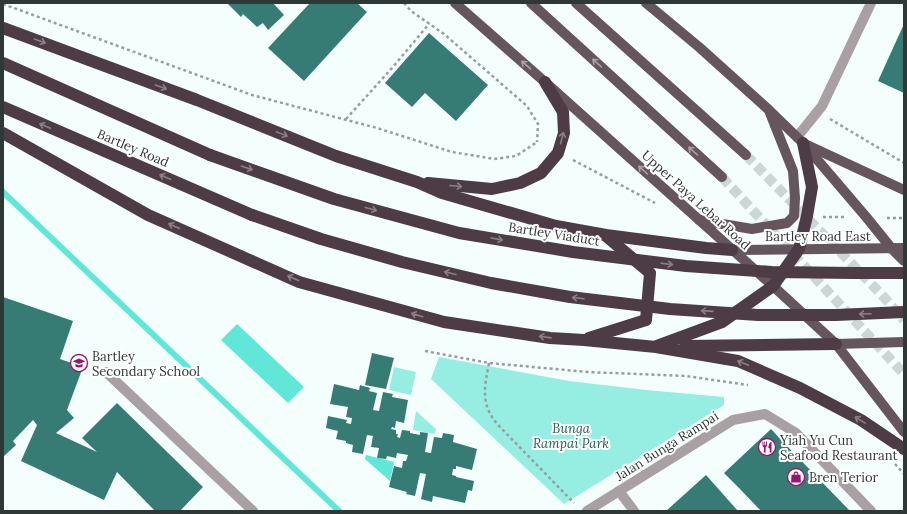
<svg xmlns="http://www.w3.org/2000/svg" width="907" height="514" font-family="Lora,serif">
<style>
.green{fill:#96ede2}
.water{fill:#60e7d7}
.lines{fill:none;stroke-linecap:round;stroke-linejoin:round}
.stream{stroke:#60e7d7;stroke-width:6}
.building{fill:#367c74}
.primary-tunnel{stroke:#ccd6d5;stroke-width:10;stroke-dasharray:10 5;stroke-linecap:butt}
.path{stroke:#959f9d;stroke-width:2.5;stroke-dasharray:3 3;stroke-linecap:butt}
.lane{stroke:#a9a0a4;stroke-width:10}
.street{stroke:#a9a0a4;stroke-width:10}
.primary{stroke:#65555d;stroke-width:10}
.highway{stroke:#4d3c45;stroke-width:12}
.highway-bridge{stroke:#4d3c45;stroke-width:12}
.oneway{stroke:#8b8086}
.oneway2{stroke:#aaa2a6}
.labels{text-anchor:middle;dominant-baseline:central;stroke-width:4;stroke-linejoin:round;paint-order:stroke}
.street-label{font-size:13px;fill:#2e3836;stroke:#fff}
.poi-label{font-size:13px;fill:#2e3836;stroke:#fff;text-anchor:start}
.park-label{font-size:13px;font-style:italic;fill:#255d57;stroke:#fff}
</style>
<rect width="100%" height="100%" fill="#f4fefd"/>
<!-- green -->
<g class="green">
<path d="M439,357L569,381L646,390L724,397V405L564,504L431,379Z"/>
<path d="M394,367L416,372L411,395L389,390Z"/>
<path d="M416,411L436,429L435,434L413,430Z"/>
</g>
<!-- water -->
<g class="water">
<path d="M237,324L304,387L288,403L221,340Z"/>
<path d="M366,455L394,462L390,481L365,459Z"/>
</g>
<g class="lines">
<!-- stream -->
<path class="stream" d="M3,192L339,511"/>
</g>
<!-- building -->
<g class="building">
<path d="M227,3H273L284,15L268,30L263,23L257,27L243,14L241,17Z"/>
<path d="M310,3H357L367,12L304,81L268,48Z"/>
<path d="M904,24V93L878,81Z"/>
<path d="M429,33L488,85L456,121L425,93L412,107L385,83Z"/>
<path d="M3,297L73,321L60,359L83,367L67,410L74,418L56,433L97,452L82,438L117,403L203,487L180,511H155L117,472L104,500L21,461L37,425L33,420L13,441L16,445L3,457Z"/>
<path d="M372,353L394,358L386,389L365,385Z"/>
<path d="M334,384L359,390L360,385L370,388L369,391L377,393L373,410L379,411L383,392L393,394L392,397L408,400L404,423L396,421L395,428L392,427L391,429L396,430V434H398L397,437L400,438L402,430L410,431V433L420,435V432L428,433L425,452L431,453L434,437L442,438L443,433L454,435L453,442L477,449L472,470L456,466V469H453L452,475L456,476V477L474,481L472,491L468,490L465,503L433,496L432,502L421,499L426,474L420,473L415,496L406,494L407,492L389,487L394,466L402,468L403,461H406L408,455L397,453L396,458L387,456L386,459L377,458L379,448L371,447L373,436L367,435L363,454L352,452L353,445L346,443V441L336,439L338,431L326,428L328,416L347,420L346,423L351,424L352,418L346,417L348,407L330,404Z"/>
<path d="M771,429L785,444L850,511H761L739,488L724,473Z"/>
<path d="M706,475L738,511H666Z"/>
</g>
<g class="lines">
<!-- primary-tunnel -->
<g class="primary-tunnel">
<path d="M746,155L881,294L904,320"/>
<path d="M722,177L904,374"/>
</g>
<!-- path -->
<g class="path">
<path d="M404,3L411,11L444,34L527,106L538,124L537,142"/>
<path d="M3,4L252,95L377,128L452,152L494,159L516,156L537,142"/>
<path d="M346,119L392,68L429,24"/>
<path d="M830,119L904,163"/>
<path d="M573,160L655,203"/>
<path d="M823,217H846"/>
<path d="M887,218H904"/>
<path d="M425,351L489,363L588,372L686,376L748,385"/>
<path d="M489,363C484,389 480,406 500,427L574,503"/>
<path d="M895,464L904,474"/>
</g>
<!-- lane -->
<path class="lane" d="M106,372L253,511"/>
<!-- street -->
<g class="street">
<path d="M797,137L822,106L871,3"/>
<path d="M619,491L634,511"/>
<path d="M587,511L733,420L765,414L796,433L871,511"/>
</g>
<!-- primary -->
<g class="primary">
<path d="M455,3L545,82L773,286L836,344L904,432"/>
<path d="M531,3L722,177"/>
<path d="M576,3L746,155"/>
<path d="M646,3L699,47L769,110L803,143L867,218L892,249L904,261"/>
<path d="M807,145L904,190"/>
<path d="M699,220L752,229L787,223L794,216L795,198L793,171L770,113"/>
<path d="M732,250L904,248"/>
<path d="M836,344L904,342"/>
</g>
<!-- highway -->
<g class="highway">
<path d="M3,28L197,100L336,156L417,182L442,193L556,226L606,235L706,248L732,250"/>
<path d="M3,63L210,155"/>
<path d="M3,107L252,215"/>
<path d="M3,133L148,215L299,282L444,322L550,338L584,340L656,347L738,361L800,388L861,420L904,449"/>
<path d="M428,183L492,189L520,183L541,173L558,153L564,133L563,112L545,82"/>
<path d="M589,338L646,320L650,273L606,236"/>
<path d="M657,346L722,322L773,286L799,249L807,216L812,187L803,143"/>
<path d="M685,346L836,344"/>
</g>
<!-- highway-bridge -->
<g class="highway-bridge">
<path d="M210,155L334,199L459,233L573,252L686,266L772,272L854,273H904"/>
<path d="M252,215L321,239L402,262L491,283L570,297L670,309L758,315H836L904,312"/>
</g>
</g>
<!-- one-way arrows -->
<defs><path id="oneway-shaft" d="M-6 0H5M1.5-3L5.5 0L1.5 3" fill="none" stroke-width="1.6" stroke-linecap="round" stroke-linejoin="round"/></defs>
<g class="oneway">
<use href="#oneway-shaft" transform="translate(40 41) rotate(20)"/>
<use href="#oneway-shaft" transform="translate(161 87) rotate(20)"/>
<use href="#oneway-shaft" transform="translate(45 126) rotate(-157)"/>
<use href="#oneway-shaft" transform="translate(282 134) rotate(22)"/>
<use href="#oneway-shaft" transform="translate(562 138) rotate(-76)"/>
<use href="#oneway-shaft" transform="translate(247 168) rotate(19)"/>
<use href="#oneway-shaft" transform="translate(165 177) rotate(-157)"/>
<use href="#oneway-shaft" transform="translate(456 186) rotate(5)"/>
<use href="#oneway-shaft" transform="translate(371 209) rotate(15)"/>
<use href="#oneway-shaft" transform="translate(174 226) rotate(-156)"/>
<use href="#oneway-shaft" transform="translate(497 239) rotate(10)"/>
<use href="#oneway-shaft" transform="translate(667 264) rotate(7)"/>
<use href="#oneway-shaft" transform="translate(450 273) rotate(-166)"/>
<use href="#oneway-shaft" transform="translate(293 278) rotate(-156)"/>
<use href="#oneway-shaft" transform="translate(578 298) rotate(-173)"/>
<use href="#oneway-shaft" transform="translate(707 311) rotate(-176)"/>
<use href="#oneway-shaft" transform="translate(865 314) rotate(178)"/>
<use href="#oneway-shaft" transform="translate(417 315) rotate(-164)"/>
<use href="#oneway-shaft" transform="translate(545 337) rotate(-172)"/>
<use href="#oneway-shaft" transform="translate(743 363) rotate(-158)"/>
<use href="#oneway-shaft" transform="translate(860 420) rotate(-149)"/>
</g>
<g class="oneway2">
<use href="#oneway-shaft" transform="translate(597 63) rotate(-138)"/>
<use href="#oneway-shaft" transform="translate(526 65) rotate(-139)"/>
<use href="#oneway-shaft" transform="translate(693 151) rotate(-138)"/>
<use href="#oneway-shaft" transform="translate(643 170) rotate(-138)"/>
</g>
<!-- icons -->
<defs>
<g id="school-ring" transform="scale(0.9)"><circle r="9.5" fill="#fff" stroke="#96166f" stroke-width="1.5"/><path d="M0-5L7-2L0 1L-7-2ZM-4 1L0 2.5L4 1V4Q0 6-4 4Z" fill="#96166f"/></g>
<g id="restaurant-ring" transform="scale(0.9)"><circle r="9.5" fill="#fff" stroke="#96166f" stroke-width="1.5"/><path d="M-5-6h1v4h1v-4h1v4h1v-4h1v5L-1.5 .5V6h-2V.5L-5-1ZM5-6V6H3V1.5H1.5Q1.5-4 5-6Z" fill="#96166f"/></g>
<g id="shop-ring" transform="scale(0.9)"><circle r="9.5" fill="#fff" stroke="#96166f" stroke-width="1.5"/><path d="M-5-2.5h2.3a2.7 3.5 0 0 1 5.4 0H5L5.5 6h-11ZM-1.5-2.5h3a1.5 2.3 0 0 0-3 0Z" fill="#96166f"/></g>
</defs>
<g fill-rule="evenodd">
<use href="#school-ring" x="79" y="363"/>
<use href="#restaurant-ring" x="767" y="447"/>
<use href="#shop-ring" x="796" y="477"/>
</g>
<g class="labels">
<!-- street labels -->
<g class="street-label">
<text transform="translate(133 148) rotate(23)">Bartley Road</text>
<text transform="translate(696 200) rotate(42)">Upper Paya Lebar Road</text>
<text transform="translate(554 234) rotate(9)">Bartley Viaduct</text>
<text x="818" y="236">Bartley Road East</text>
<text transform="translate(667 446) rotate(-32)">Jalan Bunga Rampai</text>
</g>
<!-- poi labels -->
<g class="poi-label">
<text x="92" y="356">Bartley<tspan x="92" dy="15">Secondary School</tspan></text>
<text x="780" y="440">Yiah Yu Cun<tspan x="780" dy="15">Seafood Restaurant</tspan></text>
<text x="809" y="477">Bren Terior</text>
</g>
<!-- park labels -->
<g class="park-label">
<text x="571" y="428">Bunga<tspan x="571" dy="15">Rampai Park</tspan></text>
</g>
</g>
<!-- border -->
<rect width="907" height="514" fill="none" stroke="#2e3836" stroke-width="8"/>
</svg>
